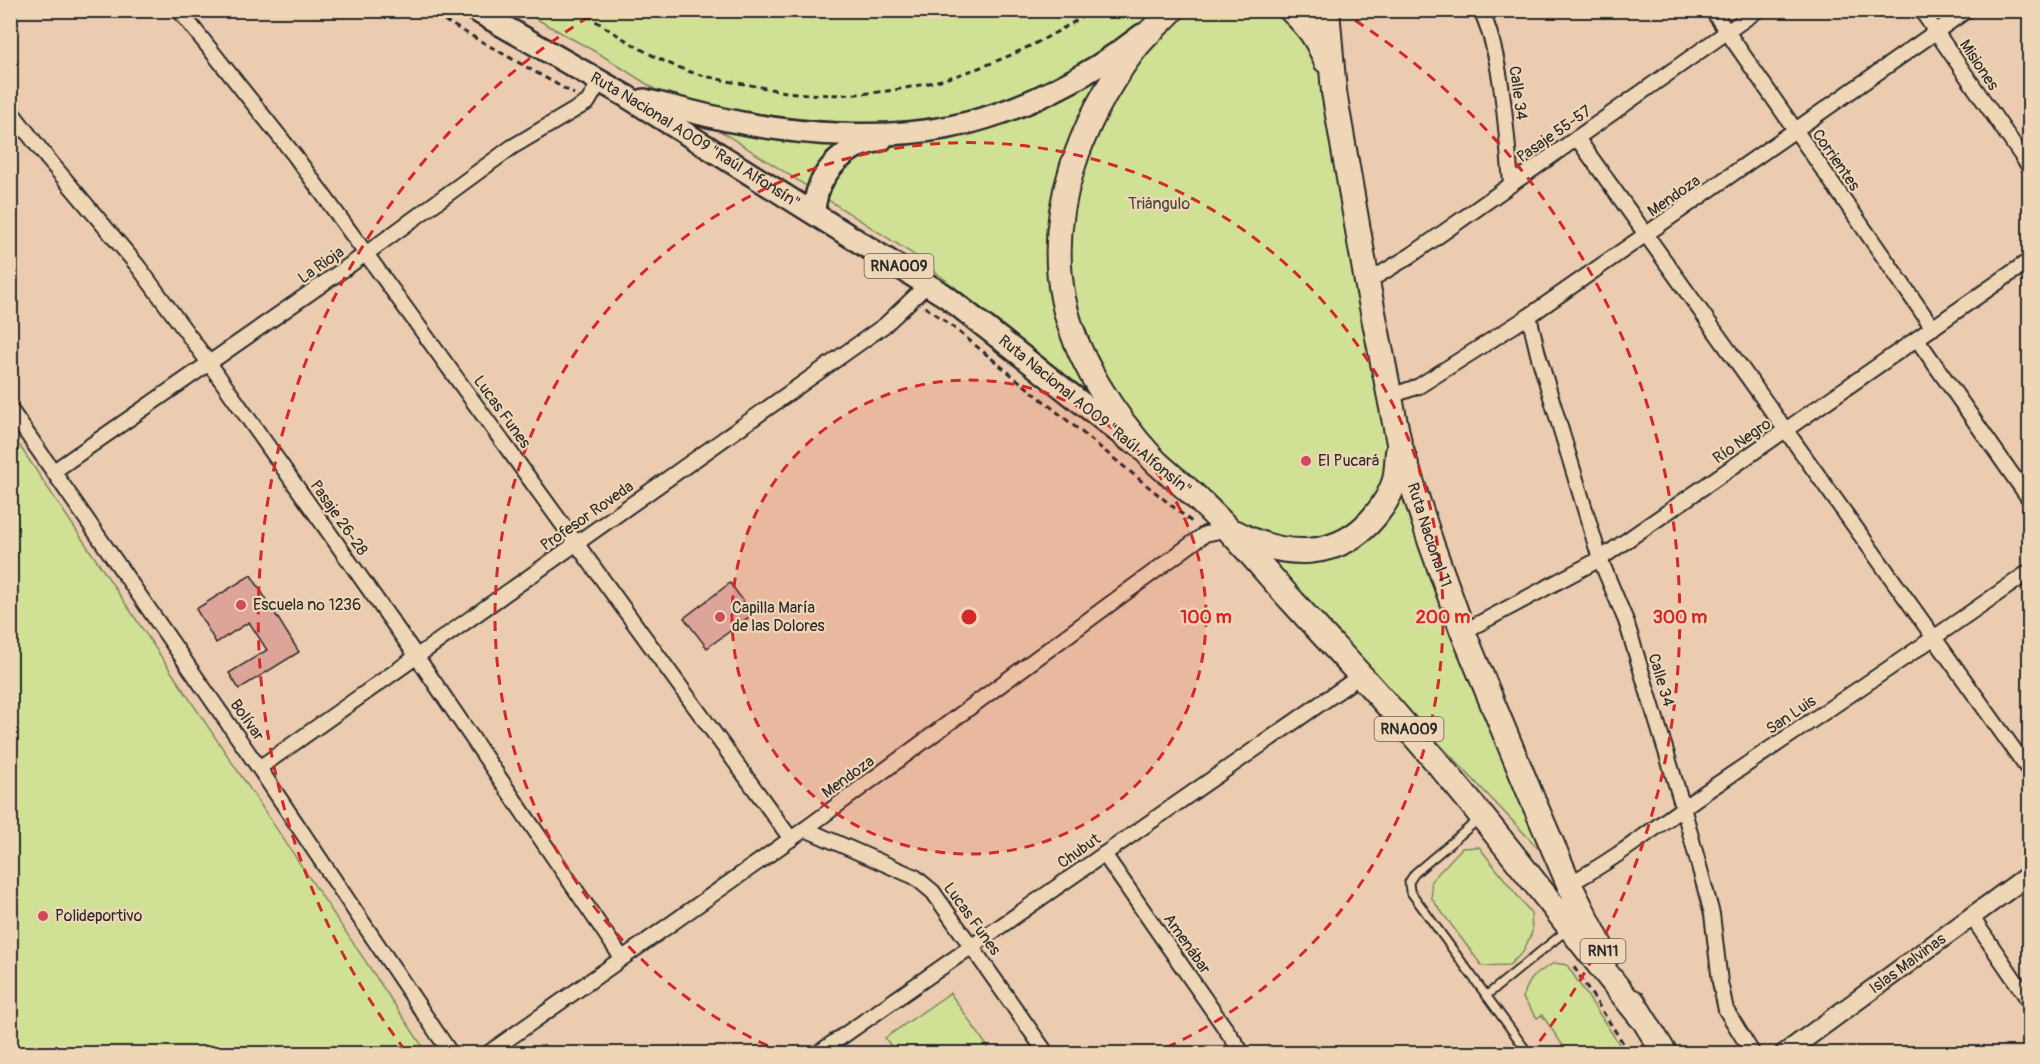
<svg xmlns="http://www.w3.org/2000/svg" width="2040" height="1064" font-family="Pangolin,sans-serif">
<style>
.green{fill:#d0e195;stroke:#7e8660;stroke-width:1.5}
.building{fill:#dda499;stroke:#2b2b2b;stroke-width:1.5}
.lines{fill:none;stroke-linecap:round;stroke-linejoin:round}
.lane-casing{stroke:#2b2b2b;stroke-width:11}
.street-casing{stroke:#2b2b2b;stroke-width:18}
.secondary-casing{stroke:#2b2b2b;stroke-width:22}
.primary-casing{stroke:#2b2b2b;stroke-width:26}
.highway-casing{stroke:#2b2b2b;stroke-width:28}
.path{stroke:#2b2b2b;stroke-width:3;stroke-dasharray:6 4.5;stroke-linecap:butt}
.lane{stroke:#efd6b6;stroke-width:7}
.street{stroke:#efd6b6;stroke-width:14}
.secondary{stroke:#efd6b6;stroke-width:18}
.primary{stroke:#efd6b6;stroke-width:21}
.highway{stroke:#efd6b6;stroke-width:24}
.ring{fill:none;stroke:#d62828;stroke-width:3;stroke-dasharray:10 8}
.poi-dot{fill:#d1495b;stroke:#efd6b6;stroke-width:2}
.labels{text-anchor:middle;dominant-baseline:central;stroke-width:4.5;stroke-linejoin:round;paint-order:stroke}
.shield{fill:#efd6b6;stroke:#665e55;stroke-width:1.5}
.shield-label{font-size:15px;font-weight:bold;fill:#2b2b2b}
.street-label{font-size:16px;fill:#2b2b2b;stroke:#efd6b6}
.park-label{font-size:16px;fill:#44463b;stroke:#efd6b6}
.poi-label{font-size:16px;fill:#2b2b2b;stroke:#efd6b6;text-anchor:start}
.centre{fill:#d62828;stroke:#efd6b6;stroke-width:3}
.ring-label{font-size:18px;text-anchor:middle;font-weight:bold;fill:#d62828;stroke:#efd6b6;stroke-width:4.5;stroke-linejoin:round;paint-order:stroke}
</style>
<rect width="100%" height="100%" fill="#ebccb0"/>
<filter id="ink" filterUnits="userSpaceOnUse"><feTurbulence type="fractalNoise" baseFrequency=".0167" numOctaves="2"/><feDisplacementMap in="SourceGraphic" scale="12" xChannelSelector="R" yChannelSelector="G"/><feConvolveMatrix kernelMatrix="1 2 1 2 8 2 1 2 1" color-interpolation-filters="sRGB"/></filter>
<g filter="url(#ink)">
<!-- green -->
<g class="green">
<path d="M522,11H1327L1333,81L1431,543L1539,849L1170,459L913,254L603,56Z"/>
<path d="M10,433H11L427,1053H11Z"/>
<path d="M1479,847L1531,913L1532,932L1523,952L1509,965L1482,966L1432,899L1431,881L1462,848Z"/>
<path d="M1554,963L1567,965L1625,1053H1568L1542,1015L1537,1018L1523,998C1529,977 1535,974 1554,963Z"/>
<path d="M950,993L992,1053H896L885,1038Z"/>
</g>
<!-- building -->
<g class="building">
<path d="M251,575L299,652L239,689L229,673L267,650L249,622L216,643L196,609Z"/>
<path d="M730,583L753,614L707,648L684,618Z"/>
</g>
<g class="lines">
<!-- lane casing -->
<g class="lane-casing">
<g id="lane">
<path d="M1478,820L1415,873L1409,882L1410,891L1529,1054"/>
<path d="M1487,995L1567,930"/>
</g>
</g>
<!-- street casing -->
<g class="street-casing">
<g id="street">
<path d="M179,10L295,156L791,839"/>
<path d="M1481,10C1503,59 1506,130 1511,183"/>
<path d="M1712,10L1933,328"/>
<path d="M1921,10L2030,168"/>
<path d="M10,110L47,158L137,265L209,363L417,657L622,958"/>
<path d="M1577,138L2030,772"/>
<path d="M1367,282L1410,256L1758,10"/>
<path d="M1529,316L1538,354L1600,559L1626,621L1683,807L1712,914L1720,982L1726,1010L1753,1054"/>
<path d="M1917,339L2030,500"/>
<path d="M1391,396L1419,386L1529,316L1967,10"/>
<path d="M10,409L259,768L451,1054"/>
<path d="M54,471L367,253L512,147L588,102L600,81"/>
<path d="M1463,632L1600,559L2030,260"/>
<path d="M259,768L885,325L928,284"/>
<path d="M805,829L915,877L933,892L1047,1054"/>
<path d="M1104,854L1243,1054"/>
<path d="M1569,884C1620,857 1665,819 1713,787C1819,716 1925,645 2030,571"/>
<path d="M1971,916L2030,1002"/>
<path d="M487,1054L805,829L1205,534L1229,529"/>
<path d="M817,1054L1360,676"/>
</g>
</g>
<!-- secondary casing -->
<g class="secondary-casing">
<g id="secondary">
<path id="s1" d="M1784,1054L2030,874"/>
</g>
</g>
<!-- primary casing -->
<g class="primary-casing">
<g id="primary">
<path id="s2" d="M475,10L626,96L947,297L1130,441"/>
<path d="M644,100C675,107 706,116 737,122C803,135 883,140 950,127C1018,113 1087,78 1142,35"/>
<path d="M814,213C815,185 829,163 854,148C862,144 873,142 881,140"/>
</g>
</g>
<!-- highway casing -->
<g class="highway-casing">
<g id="highway">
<path d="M1172,10C1159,24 1144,36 1133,51C1081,121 1046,211 1063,298C1074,356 1114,417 1154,460C1164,470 1176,479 1187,489C1201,501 1214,515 1227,528C1251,553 1272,579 1294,603C1331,644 1369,683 1404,724C1487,818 1562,919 1641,1017"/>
<path d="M1291,10C1309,27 1317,38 1326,61"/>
<path id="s3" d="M1327,10L1334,92L1367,282L1399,443L1431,543L1463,632L1531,796L1569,884L1606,957"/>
<path d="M1236,533C1284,558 1338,561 1375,516C1384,505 1391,494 1395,480C1397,471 1397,461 1398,452"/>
<path d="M1633,1002L1665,1054"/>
</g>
</g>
<!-- path -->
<g class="path">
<path d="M426,10L574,94"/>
<path d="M578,10C612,31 647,56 685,70C708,78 732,82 756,86C769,89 783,92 796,93C903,103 1004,68 1093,10"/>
<path d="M925,307L948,323L1193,523"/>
<path d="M1574,967L1630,1054"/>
</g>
<!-- lane -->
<use href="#lane" class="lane"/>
<!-- street -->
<use href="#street" class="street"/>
<!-- secondary -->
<use href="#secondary" class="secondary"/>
<!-- primary -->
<use href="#primary" class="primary"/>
<!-- highway -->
<use href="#highway" class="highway"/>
</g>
</g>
<!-- distance rings -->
<circle cx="969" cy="617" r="237" fill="#d62828" fill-opacity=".12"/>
<g class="ring">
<circle cx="969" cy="617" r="237"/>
<path d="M784 1053A474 474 0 1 1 1154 1053"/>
<path d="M405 1050A711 711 0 0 1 598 11M1340 11A711 711 0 0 1 1533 1050"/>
</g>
<!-- markers -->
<g class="poi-dot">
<circle cx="1306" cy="461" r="6"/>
<circle cx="241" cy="605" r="6"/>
<circle cx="720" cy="617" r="6"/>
<circle cx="43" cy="916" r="6"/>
</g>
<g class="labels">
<!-- shield labels -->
<g class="shield">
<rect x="864.5" y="254" width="69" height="24" rx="4.5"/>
<rect x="1374.5" y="717" width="69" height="24" rx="4.5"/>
<rect x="1580.5" y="939" width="45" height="24" rx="4.5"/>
</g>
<g class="shield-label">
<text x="899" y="266">RNA009</text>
<text x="1409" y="729">RNA009</text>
<text x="1603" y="951">RN11</text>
</g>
<!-- street labels -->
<g class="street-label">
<text transform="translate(1979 65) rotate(56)">Misiones</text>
<text transform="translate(1518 93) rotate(82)">Calle 34</text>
<text transform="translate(1554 134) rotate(-35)">Pasaje 55-57</text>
<text stroke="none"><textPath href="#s2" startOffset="256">Ruta Nacional A009 "Raúl Alfonsín"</textPath></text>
<text transform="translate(1836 160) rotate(55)">Corrientes</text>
<text transform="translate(1674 196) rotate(-35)">Mendoza</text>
<text transform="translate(321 265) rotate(-35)">La Rioja</text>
<text transform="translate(502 412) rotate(54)">Lucas Funes</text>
<text transform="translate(1095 415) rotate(39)">Ruta Nacional A009 "Raúl Alfonsín"</text>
<text transform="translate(1742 441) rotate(-35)">Río Negro</text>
<text transform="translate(587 516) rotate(-35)">Profesor Roveda</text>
<text transform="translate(339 518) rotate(55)">Pasaje 26-28</text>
<text stroke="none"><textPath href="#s3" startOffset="536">Ruta Nacional 11</textPath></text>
<text transform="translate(1661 680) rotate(73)">Calle 34</text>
<text transform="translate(1791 715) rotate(-34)">San Luis</text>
<text transform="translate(247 720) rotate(55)">Bolívar</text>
<text transform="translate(848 777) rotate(-36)">Mendoza</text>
<text transform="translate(1079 851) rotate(-35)">Chubut</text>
<text transform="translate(972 919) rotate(54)">Lucas Funes</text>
<text transform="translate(1187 944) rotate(55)">Amenábar</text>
<text stroke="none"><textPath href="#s1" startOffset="153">Islas Malvinas</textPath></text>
</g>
<!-- park labels -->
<g class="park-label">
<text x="1159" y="204">Triángulo</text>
</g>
<!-- poi labels -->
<g class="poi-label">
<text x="1318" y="461">El Pucará</text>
<text x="253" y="605">Escuela nº 1236</text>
<text x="732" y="608">Capilla María<tspan x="732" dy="18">de las Dolores</tspan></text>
<text x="55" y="916">Polideportivo</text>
</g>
</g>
<circle cx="969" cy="617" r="9" class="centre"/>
<g class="ring-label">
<text x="1206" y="623">100 m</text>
<text x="1443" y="623">200 m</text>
<text x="1680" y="623">300 m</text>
</g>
<!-- margin -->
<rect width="2040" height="1064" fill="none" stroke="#efd6b6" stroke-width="36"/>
<rect x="18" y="18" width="2004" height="1028" fill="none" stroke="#2b2b2b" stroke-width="2" filter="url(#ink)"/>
</svg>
